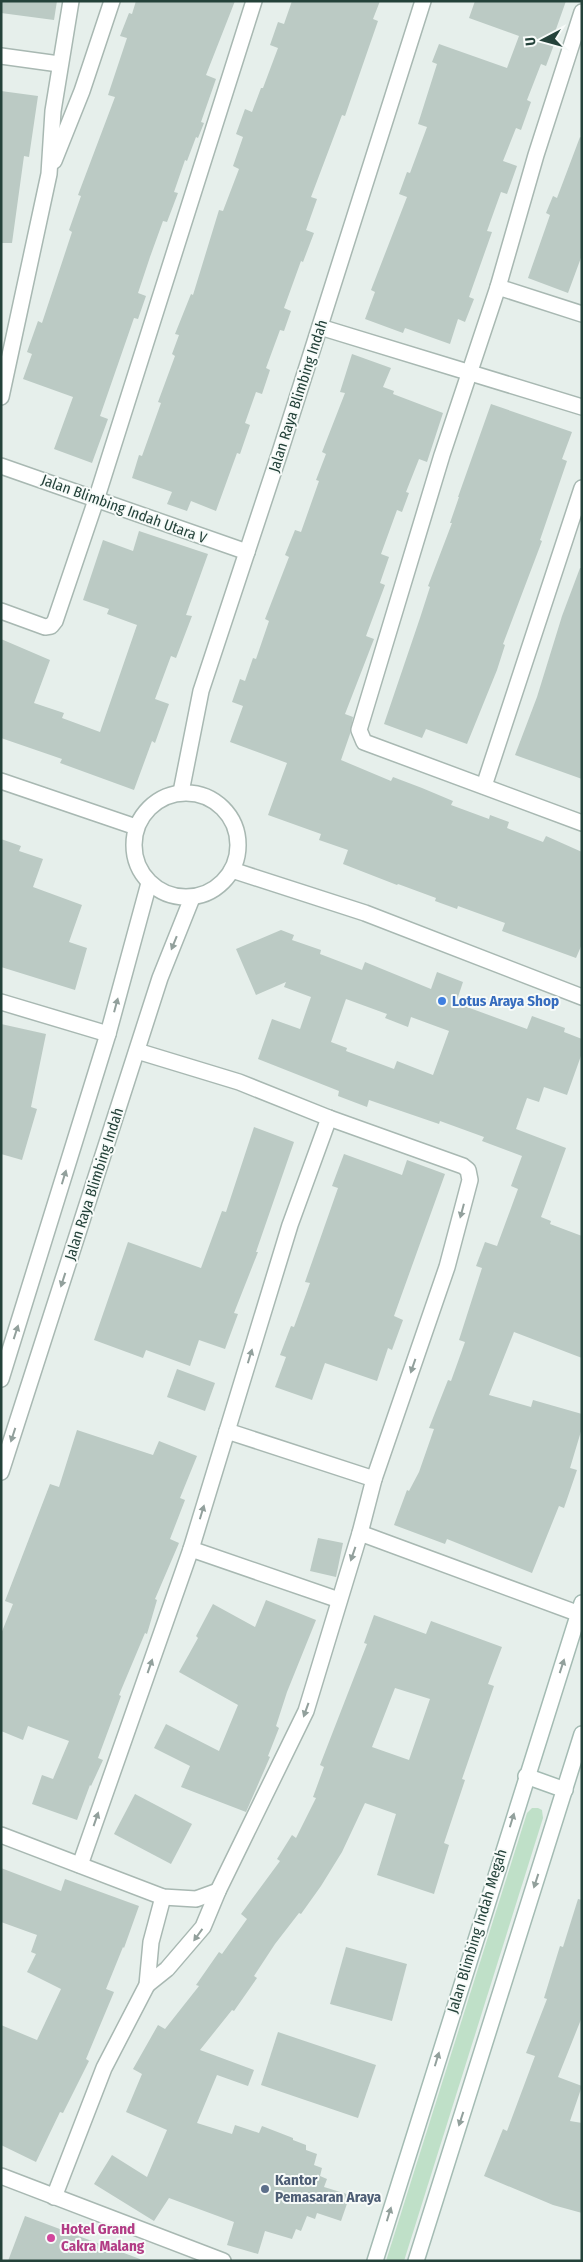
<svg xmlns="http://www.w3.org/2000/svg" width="583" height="2262" font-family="'Fira Sans Condensed',sans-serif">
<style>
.green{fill:#bfe0c8}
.building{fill:#bbcac4;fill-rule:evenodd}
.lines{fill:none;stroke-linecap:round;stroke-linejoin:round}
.street-casing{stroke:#a8b8b2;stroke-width:18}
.secondary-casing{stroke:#a4bbb3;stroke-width:18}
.street{stroke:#fff;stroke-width:15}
.secondary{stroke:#fff;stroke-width:15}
.oneway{fill:#92a09c}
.shop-dot{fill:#3f7fe0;stroke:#f7fbf9;stroke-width:2}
.service-dot{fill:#5c6f8a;stroke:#f7fbf9;stroke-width:2}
.hotel-dot{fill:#d1479c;stroke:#f7fbf9;stroke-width:2}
.labels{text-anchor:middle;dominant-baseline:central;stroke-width:4;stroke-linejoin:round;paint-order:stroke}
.street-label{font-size:15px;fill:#24423a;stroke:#f7fbf9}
.shop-label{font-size:15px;font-weight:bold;fill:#366cbe;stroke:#f7fbf9;text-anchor:start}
.service-label{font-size:15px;font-weight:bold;fill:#4e5e75;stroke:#f7fbf9;text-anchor:start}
.hotel-label{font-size:15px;font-weight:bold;fill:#b23c85;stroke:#f7fbf9;text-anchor:start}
</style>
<rect width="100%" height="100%" fill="#e6efeb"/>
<!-- green -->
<path class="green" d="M532,1808H538L542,1810L543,1818L404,2261H386L527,1813Z"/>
<!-- building -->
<g class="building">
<path d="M1,1H57L54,20L1,13Z"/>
<path d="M136,1H235L206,75L216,79L201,122L204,123L198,138L196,137L187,161L185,160L174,192L178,193L167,222L163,221L150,257L138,293L146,296L138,319L134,318L100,416L108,419L92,463L54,449L73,397L23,379L32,354L27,352L38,321L42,323L72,232L69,230L81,196L78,195L115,97L108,95L127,38L120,36L129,13L132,14Z"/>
<path d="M292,1H380L373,19L378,21L345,116L342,115L311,197L317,199L306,230L314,233L303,262L301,261L284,308L291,311L284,331L280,330L266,368L270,370L262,394L256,392L245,423L250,425L240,454L237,453L216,511L191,501L187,511L167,504L172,492L132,478L139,455L142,456L161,403L158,402L175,356L172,354L179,335L175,334L191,294L193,295L219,210L223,211L239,169L233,166L243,137L236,134L245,109L252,112L261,88H263L278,48L270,45L278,22L284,24Z"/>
<path d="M475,1H566L555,32L558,34L546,66L541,64L527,100L531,102L521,130L516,128L503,161L517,166L507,194L501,192L487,231L492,232L469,297L474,299L465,322L458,319L450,344L405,328L403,333L365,319L375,292L371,290L407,197L399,194L407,172L410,173L427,127L418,124L437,64L432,62L439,44L507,68L519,36L469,18Z"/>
<path d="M1,91L38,96L29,157L24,156L12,243H1Z"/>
<path d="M580,137L582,138V255L568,293L528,278L550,215L546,213L553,196L557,198Z"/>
<path d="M352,354L391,368L383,387L394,391L393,394L443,413L427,462L419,459L406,492L409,493L402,512L397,510L381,554L389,557L380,583L385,585L366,636L374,639L345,714L353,717L350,734L341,760L391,781L393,777L422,788L453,801L451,805L489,819L490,815L509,822L507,828L543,842L546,836L582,852V944L576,958L502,931L505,923L458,906L457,909L435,901L436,898L398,884L397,885L343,864L348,850L319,840L321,834L268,815L287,763L230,742L243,706L232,702L240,679L245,681L253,658L256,659L269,621L265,619L289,557L285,555L295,530L301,532L319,481L316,480L326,454L322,452L345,393L340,392Z"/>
<path d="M491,404L572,432L562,459L567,461L540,540L542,541L503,644L505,645L497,670L467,744L426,729L422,738L384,724L420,618L430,587L428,586L452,523H450L459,497H458Z"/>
<path d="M139,531L208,554L186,615L192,616L176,658L171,656L155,699L169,704L155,743L152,741L134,790L60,763L62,759L1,738V639L50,660L34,703L64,713L62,718L100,732L137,625L107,614L109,609L83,600L103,540L133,551Z"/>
<path d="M580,568H582V779L515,755L537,697L562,616Z"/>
<path d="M1,839L21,846L19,851L43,859L33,887L82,905L69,942L87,948L75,990L1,967Z"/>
<path d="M281,930L294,935L292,940L321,950L320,954L362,970L365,962L431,989L437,972L463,982L456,1003L527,1029L532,1016L565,1028L564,1032L582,1039V1053L567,1095L544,1087L539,1102L527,1098L516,1129L566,1148L541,1217L551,1221L550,1224L582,1236V1358L514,1332L489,1395L531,1407L533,1400L582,1414V1428L570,1468L577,1470L564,1508L559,1506L532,1573L447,1539L445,1544L394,1525L407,1490L409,1491L419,1472L434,1429L429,1428L448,1380L451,1381L465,1342L459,1340L482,1268L476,1266L485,1242L497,1246L518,1189L511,1186L522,1156L482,1141L484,1137L440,1121L439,1124L369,1100L367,1107L338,1096L339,1091L258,1059L272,1019L300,1029L311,997L284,987L286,982L256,995L236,949ZM346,999L387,1014L385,1018L408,1027L411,1017L449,1031L433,1075L397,1061L394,1069L346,1051L347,1048L331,1042Z"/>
<path d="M1,1024L46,1034L31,1107L37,1109L22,1160L1,1154Z"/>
<path d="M254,1127L294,1142L256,1252H258L234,1313L238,1314L225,1349L199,1340L190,1366L146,1350L143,1358L94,1340L128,1242L201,1268L222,1211L226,1212Z"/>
<path d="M344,1154L402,1175L407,1160L445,1174L394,1316L403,1320L392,1350L388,1348L377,1381L325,1363L312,1400L275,1387L286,1357L280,1355L291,1326L294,1327L310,1283L305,1282L338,1188L332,1186Z"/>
<path d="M177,1369L215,1383L205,1411L167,1397Z"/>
<path d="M77,1430L153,1455L159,1441L197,1456L180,1498L185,1500L170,1539L179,1543L155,1599L157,1600L147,1634L145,1633L119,1695L121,1696L98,1758L103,1760L91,1786L90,1785L77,1820L32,1804L42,1775L53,1779L69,1741L28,1726L23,1740L1,1731V1634L13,1604L5,1601L50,1484L59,1487Z"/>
<path d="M318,1538L343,1543L336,1577L310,1571Z"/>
<path d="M266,1600L316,1620L287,1692L276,1726L279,1728L268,1756L270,1757L246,1812L181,1787L190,1766L154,1748L166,1724L219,1751L238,1705L179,1672L198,1638L196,1636L213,1604L255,1627Z"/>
<path d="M374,1615L426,1634L431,1621L502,1647L488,1684L494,1686L462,1779L465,1780L444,1843L449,1845L434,1894L377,1875L396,1814L365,1803L342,1852L321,1886L301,1914L299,1913L275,1944L254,1976L257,1978L234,2011L232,2010L200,2050L254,2070L248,2086L217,2075L197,2123L232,2134L235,2125L259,2133L262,2126L293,2138V2140L306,2145V2150L317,2154L314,2165L322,2168L320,2176L327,2179L324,2187L350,2195L341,2221L317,2213L315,2219L307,2216L301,2231L296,2229L292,2239L265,2231L258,2254L227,2245L234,2222L169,2198L154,2221L94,2184L112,2155L147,2177L167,2130L126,2112L142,2074L133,2069L158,2025L165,2029L199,1986L196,1985L219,1952L222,1954L247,1919L241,1914L280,1861L277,1859L292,1835L296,1838L316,1798L313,1797L324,1767L320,1765L367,1644L364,1643ZM395,1688L430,1699L409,1760L372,1747Z"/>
<path d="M135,1794L192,1824L171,1864L114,1834Z"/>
<path d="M1,1868L61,1891L65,1879L139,1906L124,1948L123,1947L106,1989L114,1992L86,2059L89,2061L63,2113L60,2112L36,2162L1,2145V2025L37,2040L61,1989L27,1972L36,1954L31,1952L37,1935L1,1922Z"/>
<path d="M578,1899L582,1900V2017L558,2077L582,2086L570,2121L582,2123V2213L553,2205L484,2176L503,2129L507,2131L535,2056L526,2053L547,1999L544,1998L560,1946L563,1947Z"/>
<path d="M346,1947L407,1964L392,2021L330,2004Z"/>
<path d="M278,2032L376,2065L358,2118L261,2085Z"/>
<path d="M25,2216L140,2259V2261H8Z"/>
</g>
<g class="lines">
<!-- street casing -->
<g class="street-casing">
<g id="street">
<path d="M582,12L536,155L498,287L442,455L359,730L364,742L582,823"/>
<path d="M1,56L59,64"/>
<path d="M54,161L82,91L112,1"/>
<path d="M498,287L582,314"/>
<path d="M320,327L582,407"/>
<path d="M1,397L49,174L53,111L71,1"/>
<path d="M1,466L247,552"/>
<path d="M1,611L45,627L51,626L55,621L96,500L254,1"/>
<path d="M1,781L136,827"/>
<path d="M484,786L582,488"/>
<path d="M181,792L201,691L280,452L423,1"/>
<circle cx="186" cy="845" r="52"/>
<path d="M232,870L365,913L582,997"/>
<path d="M1,1002L108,1034"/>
<path d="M137,1051L239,1082L329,1118L463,1166L468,1170L470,1180L447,1267L374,1479L360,1533L306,1711L218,1891L203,1927L167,1969L147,1985"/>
<path d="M1,1379L108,1034L149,883"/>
<path d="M227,1431L374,1479"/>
<path d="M1,1472L160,978L192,898"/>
<path d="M360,1533L582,1615"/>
<path d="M191,1549L339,1600"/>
<path d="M1,1835L163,1897L196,1899L218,1891"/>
<path d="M80,1865L191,1549L290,1225L329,1118"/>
<path d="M1,2176L223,2261"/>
<path d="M54,2197L104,2068L147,1985L151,1942L163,1897"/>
</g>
</g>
<!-- secondary casing -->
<g class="secondary-casing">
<g id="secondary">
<path d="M526,1776L565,1790"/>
<path d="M375,2261L582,1603"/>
<path d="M416,2261L582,1734"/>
</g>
</g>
<!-- street -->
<use href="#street" class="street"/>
<!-- secondary -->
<use href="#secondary" class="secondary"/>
</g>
<!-- one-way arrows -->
<defs><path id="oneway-solid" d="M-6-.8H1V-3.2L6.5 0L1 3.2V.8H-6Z" transform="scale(1.25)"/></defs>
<g class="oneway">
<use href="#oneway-solid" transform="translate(174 943) rotate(112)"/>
<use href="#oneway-solid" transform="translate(116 1005) rotate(-75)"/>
<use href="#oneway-solid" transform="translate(64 1177) rotate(-73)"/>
<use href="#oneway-solid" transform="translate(462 1211) rotate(105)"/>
<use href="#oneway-solid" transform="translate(63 1280) rotate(108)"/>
<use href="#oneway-solid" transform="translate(16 1332) rotate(-72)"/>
<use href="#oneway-solid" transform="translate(250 1356) rotate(-73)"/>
<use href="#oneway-solid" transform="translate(413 1366) rotate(109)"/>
<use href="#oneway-solid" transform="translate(13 1435) rotate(108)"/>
<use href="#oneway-solid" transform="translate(202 1512) rotate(-73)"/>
<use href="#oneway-solid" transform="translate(353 1554) rotate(109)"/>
<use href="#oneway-solid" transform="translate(150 1666) rotate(-71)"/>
<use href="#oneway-solid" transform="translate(562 1666) rotate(-72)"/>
<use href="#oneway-solid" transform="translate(306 1710) rotate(110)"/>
<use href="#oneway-solid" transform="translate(96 1819) rotate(-71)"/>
<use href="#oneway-solid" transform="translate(512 1820) rotate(-73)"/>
<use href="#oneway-solid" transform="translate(536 1881) rotate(108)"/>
<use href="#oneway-solid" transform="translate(198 1935) rotate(126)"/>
<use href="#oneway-solid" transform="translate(437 2059) rotate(-73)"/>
<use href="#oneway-solid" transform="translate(461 2119) rotate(108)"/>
<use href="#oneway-solid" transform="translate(389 2214) rotate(-73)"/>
</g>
<!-- markers -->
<circle class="shop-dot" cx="442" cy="1001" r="5"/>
<circle class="service-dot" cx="265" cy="2189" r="5"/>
<circle class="hotel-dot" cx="51" cy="2238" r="5"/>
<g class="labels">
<!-- street labels -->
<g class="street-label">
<text transform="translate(298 396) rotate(-72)">Jalan Raya Blimbing Indah</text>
<text transform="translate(124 509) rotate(20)">Jalan Blimbing Indah Utara V</text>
<text transform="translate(94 1184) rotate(-72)">Jalan Raya Blimbing Indah</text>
<text transform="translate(477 1931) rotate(-73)">Jalan Blimbing Indah Megah</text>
</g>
<!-- shop labels -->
<g class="shop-label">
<text x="452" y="1001">Lotus Araya Shop</text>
</g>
<!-- service labels -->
<g class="service-label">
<text x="275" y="2180">Kantor<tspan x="275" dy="17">Pemasaran Araya</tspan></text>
</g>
<!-- hotel labels -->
<g class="hotel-label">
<text x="61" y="2229">Hotel Grand<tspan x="61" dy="17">Cakra Malang</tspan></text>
</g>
</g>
<!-- border -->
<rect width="583" height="2262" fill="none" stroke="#24423a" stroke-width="5"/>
<!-- north arrow -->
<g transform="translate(543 40) rotate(264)" stroke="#f7fbf9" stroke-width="4" paint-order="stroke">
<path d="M0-4L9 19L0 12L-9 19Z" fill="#24423a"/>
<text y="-8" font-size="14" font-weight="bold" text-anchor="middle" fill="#24423a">U</text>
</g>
</svg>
